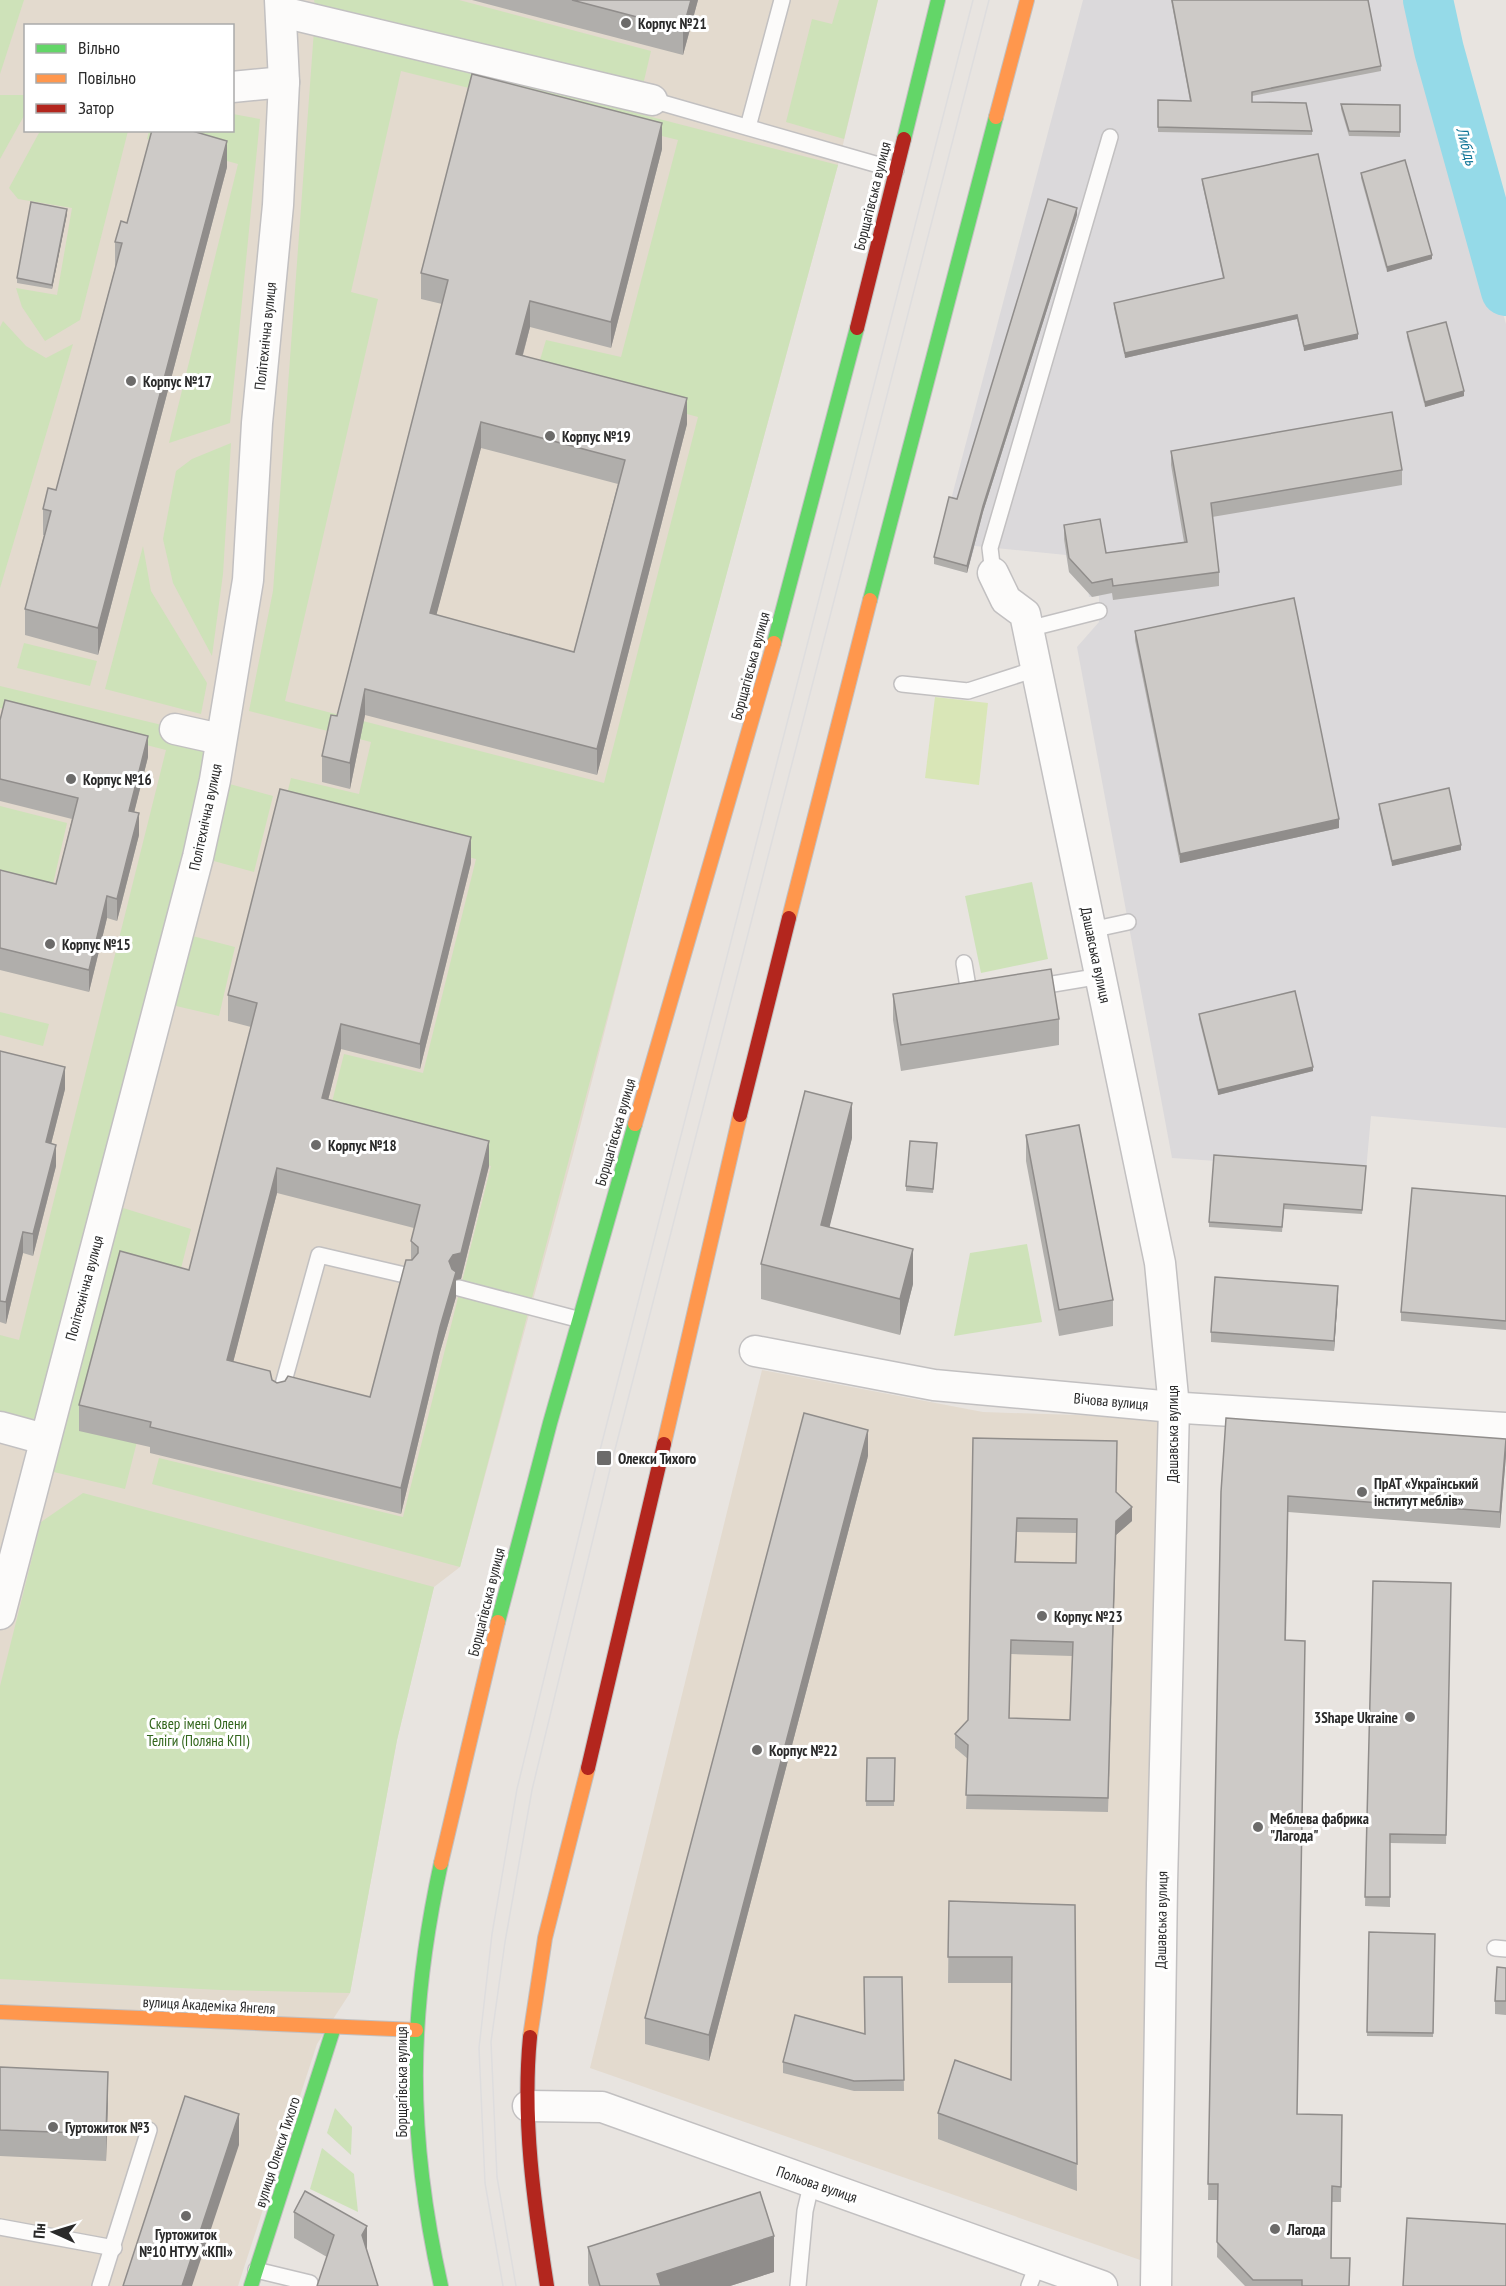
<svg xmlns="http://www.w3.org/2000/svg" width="1506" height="2286" font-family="'PT Sans Narrow',sans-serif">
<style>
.industrial{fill:#dbd9db}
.education{fill:#e3dace;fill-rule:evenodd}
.green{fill:#cee2b9;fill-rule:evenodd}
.pitch{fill:#d9e6b7}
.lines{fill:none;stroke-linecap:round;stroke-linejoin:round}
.river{stroke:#95dae8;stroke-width:50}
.lane-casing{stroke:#c2c0c1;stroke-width:18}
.street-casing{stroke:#c2c0c1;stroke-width:33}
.fast-casing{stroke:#c2c0c1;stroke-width:16}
.slow-casing{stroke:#c2c0c1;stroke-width:16}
.jam-casing{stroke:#c2c0c1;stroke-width:16}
.lane{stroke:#fcfbfa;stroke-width:15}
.street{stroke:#fcfbfa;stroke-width:30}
.fast{stroke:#63d668;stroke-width:14}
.slow{stroke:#ff974d;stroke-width:14}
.jam{stroke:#b3261e;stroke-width:14}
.tram{stroke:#deddde;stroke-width:1.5}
.wall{fill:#b0aeab;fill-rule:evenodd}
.shaded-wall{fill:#908d8b}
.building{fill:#cdcac7;stroke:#908d8b;stroke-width:1.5;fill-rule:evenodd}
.poi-dot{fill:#6c6b6a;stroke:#fff;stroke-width:2}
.labels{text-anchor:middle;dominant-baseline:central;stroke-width:6;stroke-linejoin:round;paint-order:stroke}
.poi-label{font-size:15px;font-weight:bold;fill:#2a2a2a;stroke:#fff;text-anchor:start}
.street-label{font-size:15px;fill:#2a2a2a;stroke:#fff}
.park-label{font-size:15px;fill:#31651b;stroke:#fff}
.water-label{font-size:16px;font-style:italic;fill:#107597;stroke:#fff}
</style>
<rect width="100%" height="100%" fill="#e8e4e0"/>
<!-- industrial -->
<path class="industrial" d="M1083,0H1427L1486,253L1506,324V1128L1371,1116L1366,1171L1172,1158L1077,647L1099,622V596L1089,597L1087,581L1078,582L1069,572L1066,555L975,546L967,573L934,564Z"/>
<!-- education -->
<g class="education">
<path d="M0,0H878L838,165L658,825L573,1154L460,1567L434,1587L397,1740L350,1993L317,2044L238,2286H0ZM26,26H232V130H26Z"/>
<path d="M762,1370L983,1412L1167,1418L1146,2262L590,2068Z"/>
</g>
<!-- green -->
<g class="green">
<path d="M0,0H24L0,74Z"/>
<path d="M314,0H459L651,51L643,85L315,5Z"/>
<path d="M839,0H878L844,139L786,122L812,19L832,24Z"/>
<path d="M314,30L838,165C710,632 585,1099 460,1567L152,1484L159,1458L403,1517L491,1166L327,1122L344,1054L423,1073L476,859L283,810L291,778L359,794L371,742L249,711L273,591ZM401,71L678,140L621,357L546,340L536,373L698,417L604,783L285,701L378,299L351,292Z"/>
<path d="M0,95H26L25,114L0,159Z"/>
<path d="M233,114L260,119L230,423L169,443L238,164L147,139L149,131L232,130Z"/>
<path d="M40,131H128L80,320L45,341L22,307L16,288L57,295L72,208L18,199L9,188Z"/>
<path d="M3,321L26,346L46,358L73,344L0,588V327Z"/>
<path d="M231,443L223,574L212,656L173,583L163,539L176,471L192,459Z"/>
<path d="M143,546L151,591L207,683L201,714L105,689Z"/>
<path d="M24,643L97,661L90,686L17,668Z"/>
<path d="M0,686L220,739L215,780L273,796L254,872L199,857L177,932L235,947L219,1016L159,1002L107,1203L191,1229L125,1489L37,1468L44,1439L0,1427V1335L19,1340L166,750L0,708Z"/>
<path d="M0,806L67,823L50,897L0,884Z"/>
<path d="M1032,882L1048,959L981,973L965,896Z"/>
<path d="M0,1012L49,1024L43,1046L0,1035Z"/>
<path d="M1027,1244L1042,1322L954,1336L970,1253Z"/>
<path d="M83,1493L434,1587L397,1740L350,1993L221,1990L0,1979V1686L41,1522Z"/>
<path d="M335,2108L352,2127L351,2155L327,2133Z"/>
<path d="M322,2148L354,2174L358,2212L310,2189Z"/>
</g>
<!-- pitch -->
<path class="pitch" d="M935,697L988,703L979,785L925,778Z"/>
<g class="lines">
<!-- river -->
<path class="river" d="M1428,0L1439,50L1506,291"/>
<!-- lane casing -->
<g class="lane-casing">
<g id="lane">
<path d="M652,100L896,170"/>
<path d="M748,127L782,0"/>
<path d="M993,573L990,548L1110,137"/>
<path d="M1028,629L1099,611"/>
<path d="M902,684L968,691L1036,669"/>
<path d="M1091,930L1128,922"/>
<path d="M964,963L970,999L973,998"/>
<path d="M1035,987L1101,976"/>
<path d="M459,1288L577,1319"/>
<path d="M279,1399L319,1255L409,1276"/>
<path d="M1495,1948L1506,1949"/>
<path d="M0,2227L114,2248"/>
<path d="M256,2270L310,2283L309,2286"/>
<path d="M100,2286L149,2130"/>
<path d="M798,2286L805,2211L812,2181"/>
<path d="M1029,2286L1038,2263"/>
</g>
</g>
<!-- street casing -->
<g class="street-casing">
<g id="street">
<path d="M282,12L652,100"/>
<path d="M232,87L284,82"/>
<path d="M993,573L1006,600L1025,614L1160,1263L1174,1407L1162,1884L1156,2286"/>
<path d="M175,729L220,739"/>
<path d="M755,1351L934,1385L1184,1408L1506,1428"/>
<path d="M0,1427L44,1439"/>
<path d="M0,1614L198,857L215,780L248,580L257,423L278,205L284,82L280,0"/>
<path d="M528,2106L602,2107L1102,2286"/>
</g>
</g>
<!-- fast casing -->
<g class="fast-casing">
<g id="fast">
<path d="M904,139L938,0"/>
<path d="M870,600L996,117"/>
<path d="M774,643L857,328"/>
<path d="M498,1622L550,1423L635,1124"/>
<path d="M441,1863C408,2015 407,2134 441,2286"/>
<path d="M251,2286L334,2027"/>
</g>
</g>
<!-- slow casing -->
<g class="slow-casing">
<g id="slow">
<path d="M996,117L1027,0"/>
<path d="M789,918L870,600"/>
<path d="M635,1124L774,643"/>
<path d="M664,1444L740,1115"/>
<path d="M441,1863L498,1622"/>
<path d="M0,2012L416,2030"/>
<path d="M530,2037L545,1938L588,1768"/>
</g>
</g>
<!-- jam casing -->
<g class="jam-casing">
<g id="jam">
<path d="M857,328L904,139"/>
<path d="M740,1115L789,918"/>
<path d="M588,1768L664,1444"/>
<path d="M530,2037C522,2120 534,2203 547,2286"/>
</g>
</g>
<!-- lane -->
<use href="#lane" class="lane"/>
<!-- street -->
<use href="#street" class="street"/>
<!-- fast -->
<use href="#fast" class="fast"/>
<!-- slow -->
<use href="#slow" class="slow"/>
<!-- jam -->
<use href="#jam" class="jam"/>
<!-- tram -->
<g class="tram">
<path d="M503,2286L485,2183L479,2048L492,1934L517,1789L597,1462L973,0"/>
<path d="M516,2286L497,2177L491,2042L505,1942L532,1790L611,1465L989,0"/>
</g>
</g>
<!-- wall -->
<g class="wall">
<path d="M472,0H698L683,55Z"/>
<path d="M1171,0H1368L1381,66V71L1252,96V102L1312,131V135L1158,132V100L1190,101Z"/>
<path d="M1341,104L1400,105V137L1349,136L1341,109Z"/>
<path d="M662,149L611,348L530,327L523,355L687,424L597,775L365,715L350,789L322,782V756L337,716L442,304L421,299V273ZM481,448L618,484L574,652L436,615Z"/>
<path d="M227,167L98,655L25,635V609L44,535H43V509L56,490L115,268V242L127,223Z"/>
<path d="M1361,173L1432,259L1387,272L1361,178Z"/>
<path d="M1202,179L1358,339L1304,351L1297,319L1125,358L1114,308V303L1223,278L1202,183Z"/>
<path d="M67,214L52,289L17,283V278Z"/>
<path d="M1077,215L983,512L967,573L934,564V557L957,499Z"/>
<path d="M1407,332L1464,396L1425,407L1407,337Z"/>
<path d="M1171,451L1402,470V485L1212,517L1219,572V586L1113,600L1112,593L1092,597L1069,572L1064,539V525L1106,553L1184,542L1171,465Z"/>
<path d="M1135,631L1339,828L1180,863L1135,640Z"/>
<path d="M0,720L148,757L134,812L139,835L117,921L107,918L89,992L0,970V870L56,884L72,819L0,801Z"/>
<path d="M1379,804L1461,850L1392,866L1379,809Z"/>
<path d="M471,863L420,1069L341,1049L328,1100L489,1166L461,1279L456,1280V1297L440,1352L401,1514L150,1453V1447L79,1431V1405L189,1270L251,1027L228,1021V995ZM277,1193L414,1228L411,1241V1260L370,1397L277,1383L233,1362Z"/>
<path d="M893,994L1059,1019V1045L901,1071L893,1020Z"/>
<path d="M1199,1014L1313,1071L1218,1095L1199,1019Z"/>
<path d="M0,1051L65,1089L51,1144L56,1166L33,1256L23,1253L6,1324L0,1322Z"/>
<path d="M1026,1135L1113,1300V1326L1059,1336L1026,1161Z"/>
<path d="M852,1138L829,1227L913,1284L900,1335L761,1299V1264Z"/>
<path d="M937,1147L933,1193L906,1191V1186Z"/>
<path d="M1366,1166L1362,1214L1284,1209L1282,1232L1209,1227V1222Z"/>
<path d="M1506,1196V1330L1401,1321V1312Z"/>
<path d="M1338,1295L1334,1351L1211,1342V1332Z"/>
<path d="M973,1438L1116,1492L1132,1521L1116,1535L1108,1812L966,1809L968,1759L955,1748V1734L968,1720ZM1017,1532L1076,1533V1563L1016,1562ZM1011,1654L1072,1656L1070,1720L1009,1718Z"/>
<path d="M1506,1455L1500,1528L1288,1512L1286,1640L1297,2114L1342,2115L1341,2202H1332L1331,2258L1349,2286H1245L1217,2257L1218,2200H1208L1221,1492Z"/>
<path d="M868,1456L709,2061L645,2044V2018Z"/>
<path d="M1373,1581L1451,1583L1446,1844L1390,1843V1907L1365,1906Z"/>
<path d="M867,1758H895L894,1806H866Z"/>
<path d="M949,1901L1075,1905L1077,2191L938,2139V2113L1011,2080V1983H948Z"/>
<path d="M1369,1932L1435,1934L1433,2037L1367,2036Z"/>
<path d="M1506,1968V2015L1495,2014V2001Z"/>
<path d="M902,1977L904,2091H854L783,2073V2062L865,2034Z"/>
<path d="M0,2067L108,2098L106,2161L0,2156Z"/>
<path d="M294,2212L367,2251L327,2257L294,2238Z"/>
<path d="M588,2247L774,2272L730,2286H589L588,2283Z"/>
</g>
<!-- shaded-wall -->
<g class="shaded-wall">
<path d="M691,0H698L683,55V29Z"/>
<path d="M662,123V149L611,348V322Z"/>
<path d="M227,141V167L98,655V628Z"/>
<path d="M1077,208V215L983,512L967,573V566L983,506Z"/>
<path d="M67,209V214L52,289V285Z"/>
<path d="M1432,255V259L1387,272V267Z"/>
<path d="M530,301V327L516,380V354Z"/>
<path d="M1297,315V319L1125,358V353Z"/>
<path d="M1358,334V339L1304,351V346Z"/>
<path d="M1464,391V396L1425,407V402Z"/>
<path d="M687,398V424L597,775V749Z"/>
<path d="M481,422V448L430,639V613Z"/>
<path d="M365,689V715L350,789V763Z"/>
<path d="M148,736V757L129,833V811Z"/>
<path d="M139,813V835L117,921V899Z"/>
<path d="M1339,819V828L1180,863V854Z"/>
<path d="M471,837V863L420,1069V1044Z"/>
<path d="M1461,845V850L1392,866V861Z"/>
<path d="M107,896V918L89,992V970Z"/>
<path d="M341,1024V1049L322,1124V1098Z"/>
<path d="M65,1067V1089L46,1164V1142Z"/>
<path d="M1313,1067V1071L1218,1095V1090Z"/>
<path d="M852,1103V1138L821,1261V1225Z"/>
<path d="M489,1141V1166L461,1279L456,1280V1297L440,1352L401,1514V1488L449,1261Z"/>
<path d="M56,1145V1166L33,1256V1234Z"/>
<path d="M277,1168V1193L227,1386V1360Z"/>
<path d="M23,1232V1253L6,1324V1302Z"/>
<path d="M913,1249V1284L900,1335V1299Z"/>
<path d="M1338,1286V1295L1334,1351V1341Z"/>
<path d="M868,1430V1456L709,2061V2035Z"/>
<path d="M1506,1439V1455L1500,1528V1512Z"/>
<path d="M1132,1507V1521L1116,1535L1108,1812L1116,1521Z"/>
<path d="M108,2072V2098L106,2161V2134Z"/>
<path d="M239,2114V2145L192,2286H182Z"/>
<path d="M367,2226V2252L362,2235Z"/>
<path d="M774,2236V2272L730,2286H657V2274Z"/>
</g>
<!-- building -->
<g class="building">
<path d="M572,0H691L683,29Z"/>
<path d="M1172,0H1368L1381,66L1252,92V102L1306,103L1312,131L1158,127V100L1191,101Z"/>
<path d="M472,74L662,123L611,322L530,301L516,354L687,398L597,749L365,689L350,763L322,756L331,715L337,716L448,280L421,273ZM481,422L625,460L574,652L430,613Z"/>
<path d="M1341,104L1400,105V132L1349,131Z"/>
<path d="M152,130H189L227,141L98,628L25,609L51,511L43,509L48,488L56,490L122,243L115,242L121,221L127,223Z"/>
<path d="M1318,154L1358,334L1304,346L1297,315L1125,353L1114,303L1224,278L1202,179Z"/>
<path d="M1405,160L1432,255L1387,267L1361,173Z"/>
<path d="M1048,199L1077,208L983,506L967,566L934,557L949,497L957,499Z"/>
<path d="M31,202L67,209L52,285L17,278Z"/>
<path d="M1446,322L1464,391L1425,402L1407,332Z"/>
<path d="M1392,412L1402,470L1211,503L1219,572L1113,586L1112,579L1092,583L1069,558L1064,525L1100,519L1106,553L1187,542L1171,451Z"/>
<path d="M1294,598L1339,819L1180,854L1135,631Z"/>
<path d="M5,700L148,736L129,811L139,813L128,855L117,899L107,896L89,970L0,948V870L56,884L78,798L0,779V720Z"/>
<path d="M1449,788L1461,845L1392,861L1379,804Z"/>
<path d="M280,789L471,837L420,1044L341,1024L322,1098L489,1141L461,1253L453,1255L449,1261L452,1269L456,1272L440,1327L401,1488L150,1427L151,1422L79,1405L120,1251L189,1270L257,1003L228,995ZM277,1168L420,1205L411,1241L418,1247V1253L412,1260H406L370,1397L288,1376L285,1381L277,1383L272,1380L270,1371L227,1360Z"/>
<path d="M1051,969L1059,1019L901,1045L893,994Z"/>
<path d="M1295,991L1313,1067L1218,1090L1199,1014Z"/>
<path d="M0,1051L65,1067L46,1142L56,1145L33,1234L23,1232L6,1302L0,1301Z"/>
<path d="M805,1091L852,1103L821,1225L913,1249L900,1299L761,1264Z"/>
<path d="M1079,1125L1113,1300L1059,1310L1026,1135Z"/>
<path d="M910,1141L937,1143L933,1189L906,1186Z"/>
<path d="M1214,1155L1366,1166L1362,1210L1284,1204L1282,1227L1209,1222Z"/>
<path d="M1412,1188L1506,1196V1321L1401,1312Z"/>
<path d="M1215,1277L1338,1286L1334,1341L1211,1332Z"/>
<path d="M804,1413L868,1430L709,2035L645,2018Z"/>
<path d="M1226,1418L1506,1439L1500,1512L1288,1496L1285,1640L1305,1641L1297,2114L1342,2115L1341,2187L1332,2186L1331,2258H1350L1349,2286H1302V2280H1253L1217,2242L1218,2184H1208L1221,1492Z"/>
<path d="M973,1438L1117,1441L1116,1492L1132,1507L1116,1521L1108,1798L966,1795L968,1745L955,1734L968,1720ZM1017,1518L1077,1519L1076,1563L1015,1562ZM1011,1640L1073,1642L1070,1720L1009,1718Z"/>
<path d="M1373,1581L1451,1583L1446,1835L1390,1834V1897H1365Z"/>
<path d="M867,1758H895L894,1801H866Z"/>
<path d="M949,1901L1075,1905L1077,2164L938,2113L955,2060L1011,2080L1012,1957H948Z"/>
<path d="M1369,1932L1435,1934L1433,2033L1367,2032Z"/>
<path d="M1497,1967L1506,1968V2001H1495Z"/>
<path d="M864,1977H902L904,2080L854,2081L783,2062L795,2015L865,2034Z"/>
<path d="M0,2067L108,2072L106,2134L0,2130Z"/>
<path d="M185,2096L239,2114L182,2286H123Z"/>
<path d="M305,2191L367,2226L362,2235L378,2286H317L334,2235L294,2212Z"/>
<path d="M760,2192L774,2236L657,2274L661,2286H600L588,2247Z"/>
<path d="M1407,2218L1506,2224V2286H1403Z"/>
</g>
<!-- markers -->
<g class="poi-dot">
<circle cx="626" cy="23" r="6"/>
<circle cx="131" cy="381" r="6"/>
<circle cx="550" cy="436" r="6"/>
<circle cx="71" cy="779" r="6"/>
<circle cx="50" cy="944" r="6"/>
<circle cx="316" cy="1145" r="6"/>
<rect x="596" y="1450" width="16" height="16" rx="3"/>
<circle cx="1362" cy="1492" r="6"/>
<circle cx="1042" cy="1616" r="6"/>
<circle cx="1410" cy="1717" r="6"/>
<circle cx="757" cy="1750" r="6"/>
<circle cx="1258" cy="1827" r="6"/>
<circle cx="53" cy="2127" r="6"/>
<circle cx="186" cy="2216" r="6"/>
<circle cx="1275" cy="2229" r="6"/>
</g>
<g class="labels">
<!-- poi labels -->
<g class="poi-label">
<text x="638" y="23">Корпус №21</text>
<text x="143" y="381">Корпус №17</text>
<text x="562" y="436">Корпус №19</text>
<text x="83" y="779">Корпус №16</text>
<text x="62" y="944">Корпус №15</text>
<text x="328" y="1145">Корпус №18</text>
<text x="618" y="1458">Олекси Тихого</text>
<text x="1374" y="1483">ПрАТ «Український<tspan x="1374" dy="17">інститут меблів»</tspan></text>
<text x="1054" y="1616">Корпус №23</text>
<text x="1398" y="1717" text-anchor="end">3Shape Ukraine</text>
<text x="769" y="1750">Корпус №22</text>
<text x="1270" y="1818">Меблева фабрика<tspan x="1270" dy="17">"Лагода"</tspan></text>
<text x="65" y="2127">Гуртожиток №3</text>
<text x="1287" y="2229">Лагода</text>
<text x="186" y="2234" text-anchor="middle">Гуртожиток<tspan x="186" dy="17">№10 НТУУ «КПІ»</tspan></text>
</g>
<!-- street labels -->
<g class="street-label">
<text transform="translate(872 196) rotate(-76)">Борщагівська вулиця</text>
<text transform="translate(265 336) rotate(-84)">Політехнічна вулиця</text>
<text transform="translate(750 666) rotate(-75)">Борщагівська вулиця</text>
<text transform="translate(205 817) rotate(-78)">Політехнічна вулиця</text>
<text transform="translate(1096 955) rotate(78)">Дашавська вулиця</text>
<text transform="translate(615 1132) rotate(-74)">Борщагівська вулиця</text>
<text transform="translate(84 1288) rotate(-75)">Політехнічна вулиця</text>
<text transform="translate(1111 1401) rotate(5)">Вічова вулиця</text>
<text transform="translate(1172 1434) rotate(-90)">Дашавська вулиця</text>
<text transform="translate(486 1602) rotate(-76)">Борщагівська вулиця</text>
<text transform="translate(1161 1920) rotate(-89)">Дашавська вулиця</text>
<text transform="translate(209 2005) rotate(3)">вулиця Академіка Янгеля</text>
<text transform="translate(401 2082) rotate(-90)">Борщагівська вулиця</text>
<text transform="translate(277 2152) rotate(-72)">вулиця Олекси Тихого</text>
<text transform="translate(817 2184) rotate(19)">Польова вулиця</text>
</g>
<!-- park labels -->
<g class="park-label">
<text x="198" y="1723">Сквер імені Олени<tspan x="198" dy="17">Теліги (Поляна КПІ)</tspan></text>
</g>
<!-- water labels -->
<g class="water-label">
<text transform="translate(1467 146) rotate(75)">Либідь</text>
</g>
</g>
<!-- legend -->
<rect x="24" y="24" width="210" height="108" fill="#ffffff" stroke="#aaaaaa" stroke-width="1.5"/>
<rect x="36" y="44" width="30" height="9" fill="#63d668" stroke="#aaaaaa" stroke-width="1.5"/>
<text x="78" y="54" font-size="18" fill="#2a2a2a">Вільно</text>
<rect x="36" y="74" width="30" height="9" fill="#ff974d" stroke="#aaaaaa" stroke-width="1.5"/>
<text x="78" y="84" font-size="18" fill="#2a2a2a">Повільно</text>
<rect x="36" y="104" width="30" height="9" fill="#b3261e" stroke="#aaaaaa" stroke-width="1.5"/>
<text x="78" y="114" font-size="18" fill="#2a2a2a">Затор</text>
<!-- north arrow -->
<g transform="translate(54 2232) rotate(274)" stroke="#ffffff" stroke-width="4.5" paint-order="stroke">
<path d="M0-4.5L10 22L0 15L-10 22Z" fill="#2a2a2a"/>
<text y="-9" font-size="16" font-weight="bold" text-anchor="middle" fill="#2a2a2a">Пн</text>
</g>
</svg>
